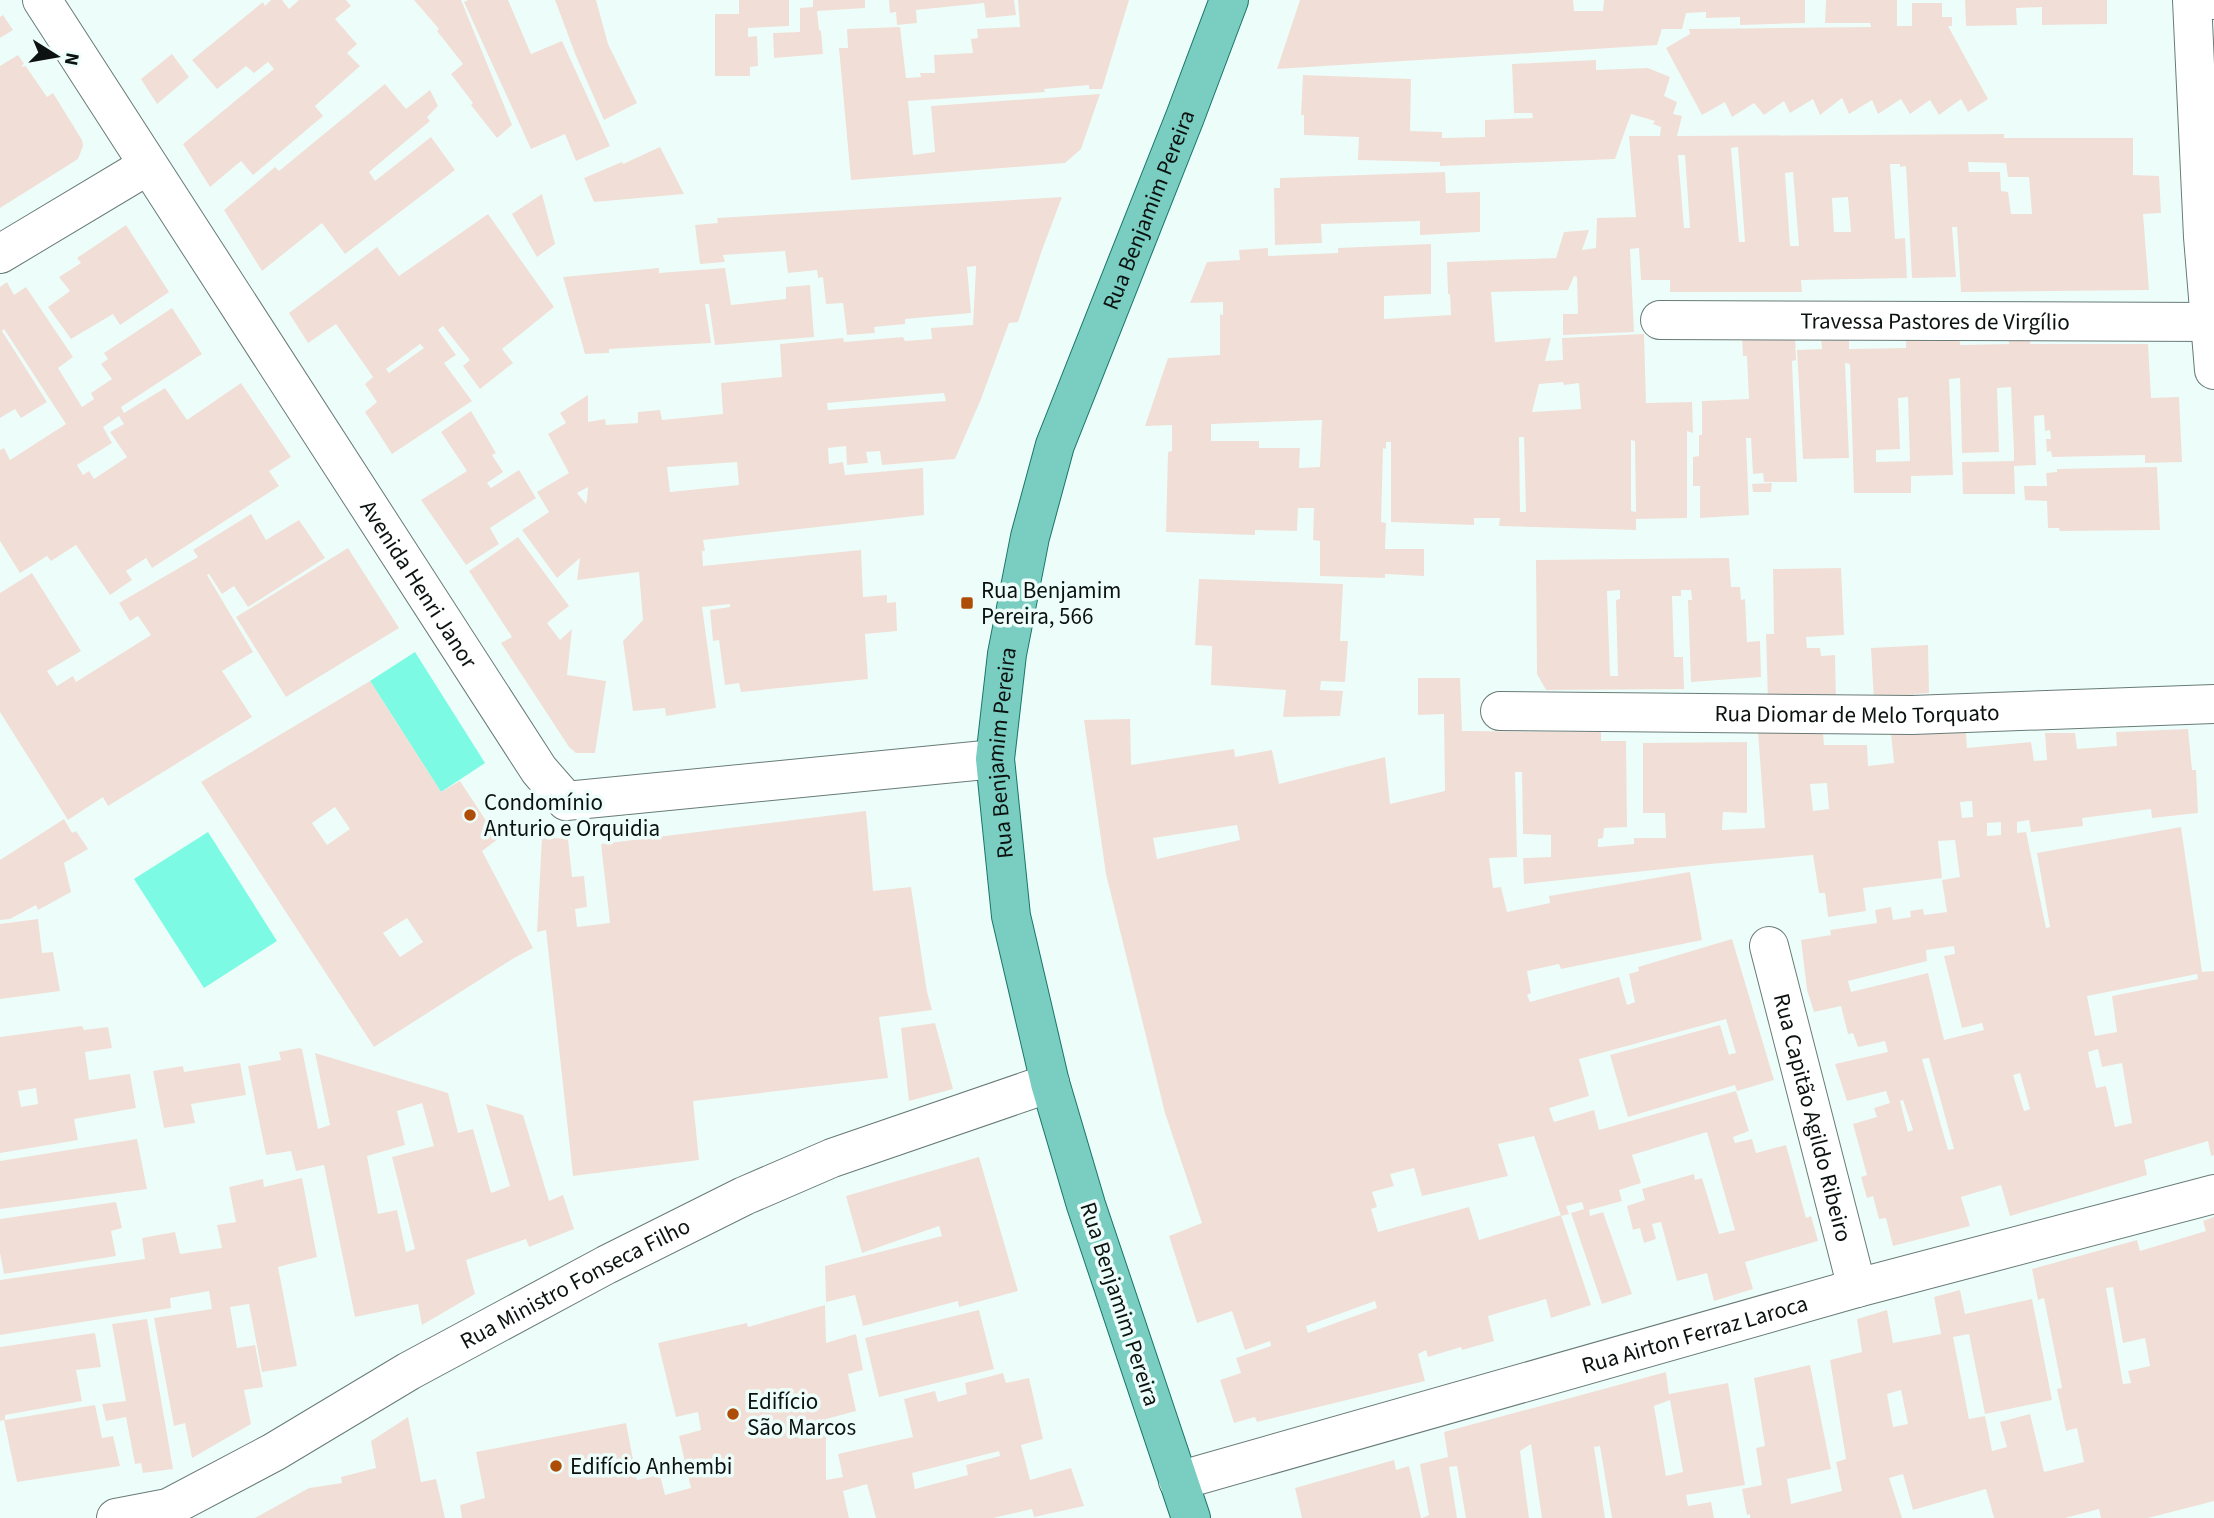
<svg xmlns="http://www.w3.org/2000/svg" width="2214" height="1518" font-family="'Source Sans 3',sans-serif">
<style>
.green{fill:#7dfae3}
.building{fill:#f1dfd7;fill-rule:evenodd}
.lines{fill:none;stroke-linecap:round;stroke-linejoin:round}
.street-casing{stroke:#697b77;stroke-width:40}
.secondary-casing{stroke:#697b77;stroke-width:40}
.primary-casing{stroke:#197568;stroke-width:40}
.street{stroke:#fff;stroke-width:38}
.secondary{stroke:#fff;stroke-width:38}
.primary{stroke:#79cdc1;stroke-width:38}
.poi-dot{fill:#ae4d07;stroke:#edfefa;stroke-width:2.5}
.labels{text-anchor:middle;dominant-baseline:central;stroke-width:7;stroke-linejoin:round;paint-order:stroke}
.street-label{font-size:23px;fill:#0b1210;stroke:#edfefa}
.poi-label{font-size:23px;fill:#0b1210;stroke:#edfefa;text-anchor:start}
</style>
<rect width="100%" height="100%" fill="#edfefa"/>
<!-- green -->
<g class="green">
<path d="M415,652L485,763L441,792L370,681Z"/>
<path d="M208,832L277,941L204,988L134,879Z"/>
</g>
<!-- building -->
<g class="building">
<path d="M271,0H282L289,9L299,0H346L351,6L335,19L357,44L347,53L360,66L315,106L323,116L253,175L241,161L210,187L183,144L274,69L268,62L254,73L246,66L217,89L192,60L263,2L265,6Z"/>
<path d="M414,0H461L512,125L497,138L471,105L473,103L451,74L463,64L437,31L439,29Z"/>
<path d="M468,0H508L531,54L562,41L610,146L576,161L565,134L531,149L464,2Z"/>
<path d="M555,0H596L608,44L637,103L604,120L576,56Z"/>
<path d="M739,0H789V26L748,28V37L757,36L758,66L750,67V76H715V14H739Z"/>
<path d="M813,0H865V8L817,11L819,30L821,31L823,54L774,58L773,33L800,32V8L813,7Z"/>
<path d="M889,0H1014L1016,15L986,18L984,3L916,10L917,23L897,25L896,12L890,13Z"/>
<path d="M1018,0H1129L1102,89H1089V85L1044,89L1045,92L908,101L913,155L935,152L931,106L1100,94L1081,149L1065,163L851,180L839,48H848L847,29L900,27L906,78L921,77L920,73H935L934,55L973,53L971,39L978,38L977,29L1020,27Z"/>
<path d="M1300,0H1573L1574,11H1603L1604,0H1805V23L1740,25V17L1706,18V12L1686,13L1682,29H1662L1657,45L1277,69Z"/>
<path d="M1826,0H1897V26H1912V3H1942V17H1952V26H1948L1988,99L1968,112L1961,99L1939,115L1930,100L1910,114L1901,99L1878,114L1872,100L1849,114L1842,98L1820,115L1813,99L1790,113L1784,101L1764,115L1754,103L1732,117L1725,102L1702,115L1666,48L1690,34L1689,29L1871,27L1870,23H1825Z"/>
<path d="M1965,0H2107V24L2042,25V7L2016,8L2017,25L1966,26Z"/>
<path d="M3,15L13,30L0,38V17Z"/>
<path d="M172,54L189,77L157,104L141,79Z"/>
<path d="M18,55L47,97L53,93L82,140L83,146L78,159L0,208V66Z"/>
<path d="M1596,60V70L1648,68L1670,77L1664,96L1677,102L1673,114L1682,116L1677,136L2004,134V138H2133V175L2159,176L2161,213L2143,214L2149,290L1961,292L1957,227H1952L1956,277L1912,278L1906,166L1900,167V164H1890L1895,239L1905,238L1907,278L1801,280L1802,292H1670V280H1641L1639,248L1630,249L1634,332L1563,335V314H1578L1577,277L1574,276L1568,290L1491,292L1495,342L1551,338L1545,361L1563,360L1562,338L1644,334L1646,403L1692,402L1693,433L1687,431V518L1636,519V530L1499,526L1500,518H1474V525L1391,522V442H1386V449L1383,448L1381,522L1386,523L1385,549H1424V576L1385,574V578L1320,576V541L1313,540L1314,508H1298L1297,531L1255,530V535L1166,532L1168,452L1172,451V425L1145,426L1168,358L1220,355V314L1223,315V302L1190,303L1207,262L1240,260L1239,250L1268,248V256L1338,253V248L1431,244V294L1384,296V319L1451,315L1450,294H1448L1447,262L1556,258L1564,232L1589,230L1582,250L1596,248L1597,218L1636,217L1629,136H1660L1661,127L1653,124L1655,121L1631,114L1615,159L1440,166V162L1358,160L1359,137L1304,135V115H1301L1303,75L1411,79L1410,131L1442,132V138L1485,137V120L1533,118L1532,113H1514L1512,64ZM1738,147L1745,242H1739L1731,148ZM1678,155H1685L1690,228H1684ZM1968,162L2006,163L2008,177H2029L2032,214H2011L2008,192L2001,191L2000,172H1969ZM1793,172L1799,246H1790L1785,173ZM1848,197L1851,232H1834L1832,198ZM1563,382L1564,385L1579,383L1581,409L1532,412L1539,384ZM1322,420L1320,467L1299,468L1300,448H1259V441H1211V424ZM1519,437H1524L1526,512H1520ZM1631,440L1635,441L1636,512L1631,511Z"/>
<path d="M385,84L406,109L430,90L438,106L427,117L430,121L369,172L375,181L431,137L455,170L345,254L322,223L262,271L224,210L275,167L279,171Z"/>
<path d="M660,147L684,194L594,202L584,178L622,162L623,164Z"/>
<path d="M1445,172L1446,193L1480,192V232L1420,235V221L1321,224L1322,243L1275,245L1274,188H1280V178Z"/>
<path d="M542,194L555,244L537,257L512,214Z"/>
<path d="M1062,197L1042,250L1018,322L1009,323L981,399L955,459L882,465L880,451L866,452L868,463L847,465L846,446L828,448L829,464L843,462L845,475L923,468L924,515L703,540L705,551H702L703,566L861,550L863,597L887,595V603L896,602L897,631L865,634L868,679L741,692L739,683L725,685L719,640L713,641L710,610L730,607V604L702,607L716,708L666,716L665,708L633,711L623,641L643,620L639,572L577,580L580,558L557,578L522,530L549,512L537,492L569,473L548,434L566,423L560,413L588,395V422L605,419L606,425L638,423V412L660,410L662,420L723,414L721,383L782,377L780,344L843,338L844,342L903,337L905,341L932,339L931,328L973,325L976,266L967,267L971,313L905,319V324L874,327L875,333L847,335L843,303L826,304L823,277L818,278L817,270L788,273L785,251L723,255L725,262L700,264L695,225L718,223L717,218ZM944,393L946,401L828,410L827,403ZM737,462L739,485L670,492L667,467ZM588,487L587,499L586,504L577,493Z"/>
<path d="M488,214L554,307L502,349L513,363L480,389L463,366L470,360L443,326L439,329L438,330L456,355L444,363L472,401L392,454L365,412L377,402L365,384L373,377L336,324L308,343L289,313L377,247L399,276ZM420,344L424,348L389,373L386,369Z"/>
<path d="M126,225L169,292L120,325L113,314L71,339L48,307L70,291L59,277L81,263L77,258Z"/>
<path d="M659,268V273L725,268L731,305L786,299V287L810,285L814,337L715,345L709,304H705L711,343L609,349V353L585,354L563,277Z"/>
<path d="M7,282L14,295L26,287L73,357L58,368L82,407L94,399L91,393L112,379L101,364L108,359L104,353L172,308L202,354L121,407L124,413L165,388L187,420L241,383L291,457L269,471L279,486L152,568L146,558L126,571L132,580L110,595L76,545L51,561L47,556L20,573L0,541V450L4,448L10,460L66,424L4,329L2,331L47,402L21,418L15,409L0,418V287ZM119,416L124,424L110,432L127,457L94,479L89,471L83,475L77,465L112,443L103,427Z"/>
<path d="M1906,333H1959L1960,345L2009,344L2008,334H2031L2030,344H2148L2151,398L2179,397L2182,462L2145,463V455L2052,457L2051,451L2047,452L2046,439H2051L2050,430L2045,431L2044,415L2034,416L2036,465L2014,466L2015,494H1963L1962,462L2014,461V452L2011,387L1997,388L1999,452L1962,453L1960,378L1949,379L1953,475L1911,476V493H1854L1850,364L1845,363L1849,458L1803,459L1797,350L1822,349L1821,335L1849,334V349L1906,348ZM1908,397L1910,461L1876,462V450L1900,449L1898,398Z"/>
<path d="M1795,335L1796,360L1792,361L1797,482H1764L1763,473L1753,474L1751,438H1746L1749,515L1700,518V486H1693V457L1699,456V435H1702V401L1749,399L1747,356H1743L1742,336Z"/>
<path d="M471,411L496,453L492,455L503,472L487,483L491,488L519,470L536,498L490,528L499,544L466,565L421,500L467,471L441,432Z"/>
<path d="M2157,467L2160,530L2060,531L2059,528H2048L2047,501L2025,500L2024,486H2047L2046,473L2057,472V469Z"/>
<path d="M1772,483L1771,492H1753L1752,484Z"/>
<path d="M251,514L266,540L299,520L325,558L248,607L234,586L222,594L209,574L207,575L253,652L222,671L252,717L108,806L103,797L68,820L0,712V593L32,573L81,651L47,671L57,686L73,676L76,682L151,635L138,616L130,621L119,603L198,557L193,550Z"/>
<path d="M518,537L569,606L547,623L560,640L572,629L567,675L606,681L595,753H576L569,747L501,643L512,637L469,571Z"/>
<path d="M348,548L399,628L286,697L236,617Z"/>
<path d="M1729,558L1731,587H1740L1741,600L1745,599L1747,642L1760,641L1761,677L1691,682L1688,600H1692L1691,590H1681V596H1672L1674,657H1683L1684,689L1546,690L1537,674L1536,560ZM1620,590V599L1616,600L1618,676H1610L1607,591Z"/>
<path d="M1841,568L1844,635L1806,637L1807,648H1820L1821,656L1835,655L1836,702L1768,701L1766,634H1774L1773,569Z"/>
<path d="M1199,579L1343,584L1340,641H1348L1345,682L1321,681L1320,690L1343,691L1340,716L1283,717L1286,690L1211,685L1212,646L1195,645Z"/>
<path d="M1928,645L1929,693L1914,694V700L1874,701L1871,648Z"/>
<path d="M1418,678H1460L1462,731L1601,732V741H1626L1627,827L1604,828L1603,838L1598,839V847L1634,844V838H1666L1665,813H1643V743L1747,742V813L1723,812L1722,830L1765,828L1758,732H1823L1824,745H1867L1868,766L1894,763L1891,733H1966L1967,748L2031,742L2034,761L2047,760L2045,733H2075L2077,749L2117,746L2116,732L2188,729L2192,770H2196L2198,813L2152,818L2151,809L2082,818L2083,826L2031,832L2029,820L2017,822V833L2026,832L2046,928L2050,927L2037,853L2181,827L2202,972L2214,971V1155L2211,1156L2208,1141L2144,1160L2147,1175L2010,1216L2001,1185L1961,1197L1970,1226L1893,1246L1886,1218L1879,1219L1873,1196L1867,1198L1861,1177L1867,1175L1853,1124L1877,1117L1874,1108L1890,1103L1886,1091L1847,1101L1835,1064L1888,1052L1885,1041L1858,1047L1853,1033L1848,1034L1841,1006L1814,1012L1807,990L1801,940L1831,935L1830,930L1877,923L1875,910L1891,907L1893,920L1911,917L1910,911L1923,909L1924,915L1947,912L1942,880L1960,877L1955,840L1938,841L1942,878L1863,888L1866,911L1828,917L1825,893H1819L1813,855L1710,864L1524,884L1523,858L1551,857V835L1523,834L1522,772H1515L1517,857L1489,858L1493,888L1501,887L1507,912L1550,903L1549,896L1690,872L1702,940L1561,969L1559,964L1527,971L1531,993L1527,995L1530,1002L1619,977L1627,1005L1635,1002L1629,974L1639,971L1638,967L1732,939L1774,1080L1737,1091L1735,1085L1628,1117L1610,1055L1720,1025L1729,1055L1731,1054L1736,1053L1726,1019L1579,1059L1589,1096L1549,1108L1554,1122L1594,1110L1599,1130L1736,1091L1749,1131L1733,1137L1735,1143L1752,1139L1756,1153L1786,1145L1806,1218L1811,1216L1818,1241L1745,1262L1753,1289L1714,1301L1707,1273L1677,1281L1661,1222L1652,1224L1656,1239L1644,1243L1640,1228L1633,1230L1627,1206L1645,1200L1642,1189L1694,1174L1695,1180L1702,1178L1719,1234L1735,1230L1707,1132L1632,1155L1641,1183L1619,1190L1622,1201L1589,1210L1590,1216L1603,1212L1632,1294L1602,1304L1571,1213L1584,1209L1582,1202L1566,1206L1569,1214L1561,1216L1534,1136L1498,1144L1508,1176L1422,1196L1414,1168L1390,1174L1394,1186L1372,1192L1377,1207L1371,1209L1378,1232L1469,1207L1479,1240L1561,1215L1591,1305L1551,1318L1546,1299L1488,1316L1494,1341L1462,1350L1461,1347L1428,1357L1426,1350L1418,1354L1425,1381L1257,1422L1255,1417L1234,1423L1220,1380L1241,1373L1236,1358L1271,1346L1270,1341L1245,1350L1232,1311L1197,1323L1169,1236L1202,1223L1165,1113L1106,874L1084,720L1130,719L1131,765L1234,749L1235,757L1272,750L1279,784L1385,757L1390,804L1445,791L1444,714L1418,715ZM1827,783L1829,809L1813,811L1810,784ZM1972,801L1973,817L1962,818L1960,802ZM2001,822V835L1987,836V823ZM1237,825L1240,840L1157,859L1153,838ZM1954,946L1955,954L1944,956L1962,1028L1982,1023L1984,1030L1944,1040L1928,973L1851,992L1848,981L1927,961L1926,950ZM2197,974L2198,979L2112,996L2117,1032L2095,1036L2087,996ZM2098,1049L2102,1067L2122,1063L2132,1123L2115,1127L2106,1086L2096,1088L2088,1052ZM1929,1058L1954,1149L1948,1150L1922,1059ZM2020,1073L2030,1109L2024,1111L2013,1075ZM1903,1100L1913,1130L1908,1132L1900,1101ZM1375,1301L1377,1308L1308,1333L1306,1326Z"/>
<path d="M370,681L441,792L460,781L498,839L482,851L533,948L514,958L374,1047L201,782ZM335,807L350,829L327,845L312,823ZM407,918L423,942L400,957L383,933Z"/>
<path d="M866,811L873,891L911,887L927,992L932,1010L879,1017L888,1078L693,1101L699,1160L573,1176L546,930L537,932L542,837L568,839L572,877L584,876L587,907L575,909L577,927L610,923L601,844Z"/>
<path d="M64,819L72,833L76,831L88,849L64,863L71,892L38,910L36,905L10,919L0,920V860Z"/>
<path d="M38,919L42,953L53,952L60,991L0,999V924Z"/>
<path d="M935,1023L953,1089L909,1101L901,1028Z"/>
<path d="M82,1026L84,1030L108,1027L112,1048L85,1052L89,1080L130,1074L136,1108L74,1119L78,1140L0,1153V1037ZM36,1088L38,1104L21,1107L18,1091Z"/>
<path d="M299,1048L302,1049L318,1129L330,1125L315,1053L448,1093L458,1133L473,1129L491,1193L510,1186L486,1104L523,1115L549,1201L563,1195L574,1229L529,1247L526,1239L466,1260L475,1294L422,1325L418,1304L355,1317L324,1165L296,1171L291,1151L266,1155L248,1066L281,1060L279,1052ZM422,1103L434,1146L392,1157L415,1249L406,1252L397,1210L378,1214L367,1156L405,1145L397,1111Z"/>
<path d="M240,1063L246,1095L191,1104L195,1123L164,1128L153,1071L183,1066L184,1072Z"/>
<path d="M137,1139L147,1189L0,1209V1161Z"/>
<path d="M979,1157L1018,1291L959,1307L958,1301L863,1326L855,1295L826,1302L825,1266L942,1236L939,1226L862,1253L846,1196Z"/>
<path d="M302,1178L317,1257L278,1267L297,1366L262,1372L249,1304L230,1307L237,1348L255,1345L263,1387L244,1390L251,1424L192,1458L185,1423L174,1426L154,1318L212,1309L209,1291L170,1298L171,1308L0,1335V1280L145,1259L142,1238L175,1232L180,1254L222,1248L217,1225L236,1222L229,1187L263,1179L264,1187Z"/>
<path d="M116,1202L122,1228L111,1231L116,1256L4,1274L0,1253V1219Z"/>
<path d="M2214,1217V1501L2148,1518H2101L2099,1509L2065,1518H1994L1986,1489L1913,1510L1903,1474L1889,1478L1902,1518H1750V1514L1747,1515L1742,1489L1762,1485L1756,1448L1765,1446L1754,1378L1810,1365L1831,1469L1787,1479L1791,1504L1842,1491L1836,1462L1846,1459L1830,1360L1862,1352L1857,1319L1887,1310L1893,1343L1941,1334L1934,1297L1960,1290L1965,1314L2032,1299L2052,1400L1985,1414L1969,1334L1953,1337L1969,1419L1985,1416L1992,1451L2007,1447L2000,1422L2030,1414L2044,1472L2084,1462L2077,1428L2066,1431L2057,1389L2062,1388L2044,1298L2038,1300L2032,1269L2137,1240L2140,1251L2206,1231L2203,1221ZM2113,1287L2123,1343L2145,1338L2150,1366L2128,1371L2131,1383L2123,1384L2106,1288ZM1901,1390L1908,1424L1893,1427L1887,1394Z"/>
<path d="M825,1305L826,1343L856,1334L863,1370L848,1374L856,1411L826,1419V1480L843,1477L838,1454L913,1437L904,1399L935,1391L938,1402L967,1394L965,1383L1003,1373L1006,1383L1029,1378L1043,1439L1021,1445L1030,1480L1071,1468L1084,1506L1034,1517L1032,1509L993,1518H876L867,1484L843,1491L849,1518H462L460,1505L485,1498L476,1452L626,1423L637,1480L660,1475L665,1495L691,1488L679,1436L701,1430L698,1412L676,1417L658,1343L747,1323L748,1327ZM999,1451L1000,1456L966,1465L968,1475L915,1489L912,1473Z"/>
<path d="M979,1310L994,1369L879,1397L865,1338Z"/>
<path d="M147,1319L173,1469L143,1473L141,1463L135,1464L126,1417L106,1421L102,1404L126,1401L112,1324Z"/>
<path d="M95,1333L101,1367L76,1370L82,1401L5,1415V1420L95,1405L102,1438L113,1436L120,1466L17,1482L4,1420L0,1421V1347Z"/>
<path d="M1666,1372L1669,1394L1728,1383L1745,1485L1686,1495L1688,1506L1711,1502L1714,1518H1612L1600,1446L1594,1447L1605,1518H1542L1531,1444L1520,1451L1529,1518H1466L1457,1466L1449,1467L1457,1518H1422L1429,1515L1420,1464L1448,1457L1444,1432ZM1670,1400L1683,1472L1666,1476L1654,1406Z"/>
<path d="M408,1417L421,1482L436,1479L445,1518H255L309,1488L342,1483L341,1477L376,1468L371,1441Z"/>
<path d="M1394,1460L1396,1470L1409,1466L1421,1518H1302L1295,1488Z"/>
</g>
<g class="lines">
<!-- street casing -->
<g class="street-casing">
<g id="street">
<path id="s1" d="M42,0L539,770L566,801L995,759"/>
<path d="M2212,0H2214"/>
<path d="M0,254L147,166"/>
<path id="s2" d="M1660,320L2210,322"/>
<path id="s3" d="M1500,711L1912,715L2214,704"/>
<path id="s4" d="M1769,946L1857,1288"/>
<path id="s5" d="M1178,1481L1857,1288L2214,1194"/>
<path id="s6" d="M116,1518L168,1508L274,1452L409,1371L606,1265L744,1196L832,1158L1050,1083"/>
</g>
</g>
<!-- secondary casing -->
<g class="secondary-casing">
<path id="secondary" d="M2192,0L2203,237L2214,370"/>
</g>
<!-- primary casing -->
<g class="primary-casing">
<g id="primary">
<path id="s7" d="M1191,1518L1086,1205L1050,1083L1011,916L995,759L1007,654L1030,537L1055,445L1185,117L1229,0"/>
</g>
</g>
<!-- street -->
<use href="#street" class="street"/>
<!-- secondary -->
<use href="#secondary" class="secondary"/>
<!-- primary -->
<use href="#primary" class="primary"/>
</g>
<!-- markers -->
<g class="poi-dot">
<rect x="960" y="596" width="14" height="14" rx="3.5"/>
<circle cx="470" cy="815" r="7"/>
<circle cx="733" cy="1414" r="7"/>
<circle cx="556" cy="1466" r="7"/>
</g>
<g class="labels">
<!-- street labels -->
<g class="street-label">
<text stroke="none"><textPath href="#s7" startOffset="1360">Rua Benjamim Pereira</textPath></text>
<text stroke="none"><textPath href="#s2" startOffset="275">Travessa Pastores de Virgílio</textPath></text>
<text stroke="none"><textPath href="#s1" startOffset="695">Avenida Henri Janor</textPath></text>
<text stroke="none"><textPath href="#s3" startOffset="357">Rua Diomar de Melo Torquato</textPath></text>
<text stroke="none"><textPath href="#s7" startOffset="793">Rua Benjamim Pereira</textPath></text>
<text stroke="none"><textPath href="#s4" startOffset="177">Rua Capitão Agildo Ribeiro</textPath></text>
<text stroke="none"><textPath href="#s6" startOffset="518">Rua Ministro Fonseca Filho</textPath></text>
<text transform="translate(1120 1304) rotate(72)">Rua Benjamim Pereira</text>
<text stroke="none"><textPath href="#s5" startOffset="537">Rua Airton Ferraz Laroca</textPath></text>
</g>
<!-- poi labels -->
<g class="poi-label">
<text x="981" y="590">Rua Benjamim<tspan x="981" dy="26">Pereira, 566</tspan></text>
<text x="484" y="802">Condomínio<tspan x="484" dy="26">Anturio e Orquidia</tspan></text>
<text x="747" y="1401">Edifício<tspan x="747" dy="26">São Marcos</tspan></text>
<text x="570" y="1466">Edifício Anhembi</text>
</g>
</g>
<!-- north arrow -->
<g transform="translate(56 56) rotate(101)" stroke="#edfefa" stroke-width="5" paint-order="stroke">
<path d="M0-5L12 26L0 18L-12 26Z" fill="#0b1210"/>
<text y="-10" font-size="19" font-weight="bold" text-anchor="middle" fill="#0b1210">N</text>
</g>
</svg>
